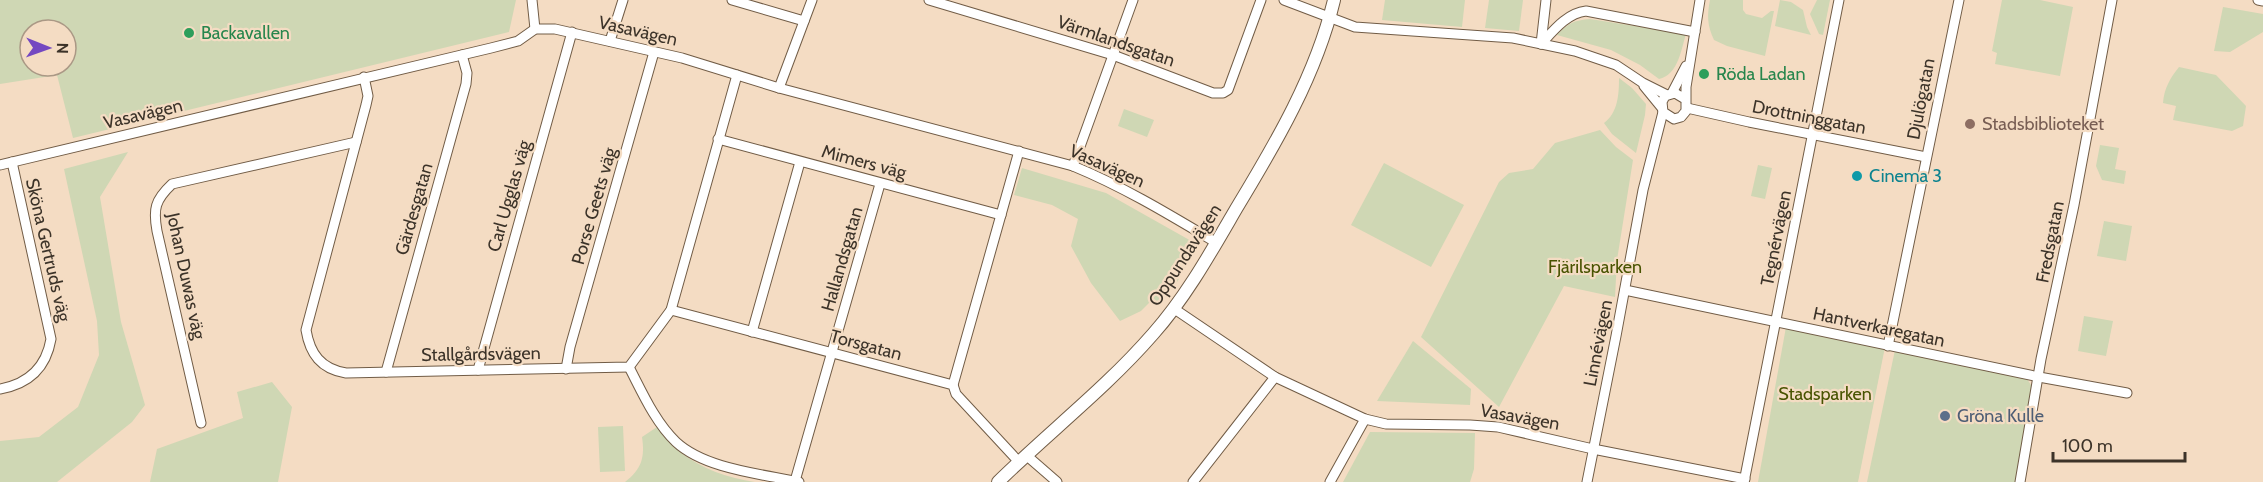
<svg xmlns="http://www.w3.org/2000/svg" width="2263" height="482" font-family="Cabin,sans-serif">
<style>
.green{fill:#cfd7b4;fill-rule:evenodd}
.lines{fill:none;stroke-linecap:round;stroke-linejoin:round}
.minor-casing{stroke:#715c46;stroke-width:11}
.major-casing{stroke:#715c46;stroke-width:14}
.minor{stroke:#fff;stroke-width:9}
.major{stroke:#fff;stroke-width:12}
.leisure-dot{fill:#2e9e5b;stroke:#f4dcc3;stroke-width:2}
.education-dot{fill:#8d6e63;stroke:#f4dcc3;stroke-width:2}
.culture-dot{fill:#0f9aa8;stroke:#f4dcc3;stroke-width:2}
.service-dot{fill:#5c6f8a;stroke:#f4dcc3;stroke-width:2}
.labels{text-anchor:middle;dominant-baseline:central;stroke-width:4.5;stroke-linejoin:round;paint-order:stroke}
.street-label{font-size:18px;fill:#3c3329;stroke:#f4dcc3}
.leisure-label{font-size:18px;fill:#27864d;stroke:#f4dcc3;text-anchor:start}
.education-label{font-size:18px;fill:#785e54;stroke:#f4dcc3;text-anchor:start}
.culture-label{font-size:18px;fill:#0d838f;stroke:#f4dcc3;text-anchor:start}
.park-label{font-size:18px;fill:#485301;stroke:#f4dcc3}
.service-label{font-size:18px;fill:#4e5e75;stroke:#f4dcc3;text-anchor:start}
</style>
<rect width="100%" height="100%" fill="#f4dcc3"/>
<!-- green -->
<g class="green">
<path d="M0,0H516L509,32L73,138L57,75L0,84ZM30,30H66V66H30Z"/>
<path d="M1385,0H1465L1462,27L1382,20Z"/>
<path d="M1489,0H1523L1519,31L1485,28Z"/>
<path d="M1710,0H1743V10L1746,14L1762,18L1771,11H1774L1765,56L1727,46L1714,40C1707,25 1707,15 1710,0Z"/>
<path d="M1780,0L1791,2L1803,10L1807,27L1811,35L1775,26Z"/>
<path d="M1817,0H1830L1823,35L1819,34L1810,14Z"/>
<path d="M2002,0H2040L2073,7L2060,76L1995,64L1997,53L1992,51Z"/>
<path d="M2223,7L2263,14V32L2230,52L2214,51Z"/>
<path d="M1590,19L1686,34C1681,50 1678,75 1659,79L1640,65L1611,50L1557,35C1567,24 1574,20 1590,19Z"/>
<path d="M2179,67L2216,75L2246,106L2243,126L2232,131L2173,120L2176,106L2163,103C2164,89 2170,78 2179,67Z"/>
<path d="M1619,78L1632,88L1646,104L1645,115L1636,153L1612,134L1604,123C1618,113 1619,94 1619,78Z"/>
<path d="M1124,109L1154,120L1147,137L1118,126Z"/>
<path d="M1600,130L1616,147L1633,160L1617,260L1615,297L1564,286L1499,407L1421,337L1499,182L1509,173L1533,169L1555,143Z"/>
<path d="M2100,145L2119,148L2115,169L2126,171L2124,184L2102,180L2096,166Z"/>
<path d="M128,152L100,197L121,322L145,405L132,422L57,482H0V441L39,437L78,407L99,355L97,321L64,169Z"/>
<path d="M1384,163L1464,205L1431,267L1351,225Z"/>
<path d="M1758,165L1772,168L1765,199L1751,196Z"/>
<path d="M1022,168L1106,193L1193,242L1187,264L1176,284L1162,300L1149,303L1141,311L1120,321L1091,283L1071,246L1078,219L1052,205L1014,195Z"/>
<path d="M2104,221L2132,226L2126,261L2097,256Z"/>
<path d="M2084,316L2113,321L2106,356L2078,351Z"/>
<path d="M1786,327L1885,347L1858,482H1758Z"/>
<path d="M1413,341L1471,389L1470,405L1377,401Z"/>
<path d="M1895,350L2027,379L2033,388L2015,482H1867Z"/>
<path d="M272,382L292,407L278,482H150L157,449L243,418L237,392Z"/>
<path d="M623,426L625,471L600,472L598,427Z"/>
<path d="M657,427C664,435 672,445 680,452C702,469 728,478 755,482H625C642,469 645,457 642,437Z"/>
<path d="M1370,432L1475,433L1474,469L1470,482H1343Z"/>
</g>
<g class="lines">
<!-- minor casing -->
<g class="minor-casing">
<g id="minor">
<path d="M532,0L535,29"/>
<path d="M732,0L804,21"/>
<path d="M929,0L1113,55L1213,93H1223L1228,90L1261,0"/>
<path d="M1284,0L1355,27L1513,38L1575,51L1616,65L1643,83L1667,95"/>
<path d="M2258,0L2263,1"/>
<path d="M610,41L623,0"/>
<path d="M1541,44C1553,31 1567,13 1586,11L1695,32"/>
<path d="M1541,44L1546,0"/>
<path d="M364,77L368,96L366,105L306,330C310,354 321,369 346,373L629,367L671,310L737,75"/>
<path d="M1644,86L1662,108"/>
<path d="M779,88L812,0"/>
<path d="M1672,93L1686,66"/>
<path d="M1685,99L1675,93L1665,96L1662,102L1663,112L1674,119L1681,117L1686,111V87L1700,0"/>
<path d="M1687,108L1749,122L1926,157"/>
<path d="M718,139L1001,215"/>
<path d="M0,165L491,48L518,41L535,29H555L682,58L779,88L1073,166C1124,187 1170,215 1217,243"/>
<path d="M1073,166L1133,0"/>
<path d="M1625,290L2039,377L2127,393"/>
<path d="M1173,308L1275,377L1365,419L1386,424L1470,425L1498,427L1593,449L1745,479"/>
<path d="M671,310L953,385L956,394L1019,462"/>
<path d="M752,332L800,162"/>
<path d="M1888,346L1959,0"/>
<path d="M629,367C642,392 655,422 676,442C705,469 762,474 799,482"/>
<path d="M566,369L570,347L654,52"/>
<path d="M478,370L572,32"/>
<path d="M386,372L466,84L467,73L462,55"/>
<path d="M953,385L1019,151"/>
<path d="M0,389C28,384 46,368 51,339L12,162"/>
<path d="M201,423L157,231C153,209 155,200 172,184L356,142"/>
<path d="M1026,455L1057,482"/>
<path d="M795,481L880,184"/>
<path d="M1193,482L1275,377"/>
<path d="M1330,482L1365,419"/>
<path d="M1587,482L1616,336L1643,190L1663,112"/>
<path d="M1744,482L1839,0"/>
<path d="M2020,482L2041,359L2074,205L2112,0"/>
</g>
</g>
<!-- major casing -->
<g class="major-casing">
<path id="major" d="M998,482C1049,432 1106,388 1153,334C1186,297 1211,252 1236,209C1276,143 1316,75 1334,0"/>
</g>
<!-- minor -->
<use href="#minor" class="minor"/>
<!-- major -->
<use href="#major" class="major"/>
</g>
<!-- markers -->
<g class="leisure-dot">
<circle cx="189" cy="33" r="6"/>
<circle cx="1704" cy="74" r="6"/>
</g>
<circle class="education-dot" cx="1970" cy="124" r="6"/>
<circle class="culture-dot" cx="1857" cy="176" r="6"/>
<circle class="service-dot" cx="1945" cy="416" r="6"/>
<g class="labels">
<!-- street labels -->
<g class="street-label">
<text transform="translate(638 31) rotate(13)">Vasavägen</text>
<text transform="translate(1116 41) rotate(19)">Värmlandsgatan</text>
<text transform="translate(1921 99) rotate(-79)">Djulögatan</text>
<text transform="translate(143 114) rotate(-13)">Vasavägen</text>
<text transform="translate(1809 117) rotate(11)">Drottninggatan</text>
<text transform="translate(864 162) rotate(15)">Mimers väg</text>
<text transform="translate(1107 166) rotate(24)">Vasavägen</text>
<text transform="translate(509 196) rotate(-74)">Carl Ugglas väg</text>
<text transform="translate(594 206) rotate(-74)">Porse Geets väg</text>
<text transform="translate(414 209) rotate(-74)">Gärdesgatan</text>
<text transform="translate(1776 238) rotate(-79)">Tegnérvägen</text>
<text transform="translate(2050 242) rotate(-79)">Fredsgatan</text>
<text transform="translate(48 250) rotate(77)">Sköna Gertruds väg</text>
<text transform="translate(1185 255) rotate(-57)">Oppundavägen</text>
<text transform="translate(842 259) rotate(-74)">Hallandsgatan</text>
<text transform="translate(186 276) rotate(78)">Johan Duwas väg</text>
<text transform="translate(1879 327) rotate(12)">Hantverkaregatan</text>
<text transform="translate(1598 343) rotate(-79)">Linnévägen</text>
<text transform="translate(866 345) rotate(15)">Torsgatan</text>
<text transform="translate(481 354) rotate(-1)">Stallgårdsvägen</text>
<text transform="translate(1520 417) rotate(10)">Vasavägen</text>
</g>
<!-- leisure labels -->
<g class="leisure-label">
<text x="201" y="33">Backavallen</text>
<text x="1716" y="74">Röda Ladan</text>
</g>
<!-- education labels -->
<g class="education-label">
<text x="1982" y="124">Stadsbiblioteket</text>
</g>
<!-- culture labels -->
<g class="culture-label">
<text x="1869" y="176">Cinema 3</text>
</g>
<!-- park labels -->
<g class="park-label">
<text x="1595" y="267">Fjärilsparken</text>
<text x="1825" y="394">Stadsparken</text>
</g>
<!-- service labels -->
<g class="service-label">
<text x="1957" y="416">Gröna Kulle</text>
</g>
</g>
<!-- north arrow -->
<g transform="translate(48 48) rotate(91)"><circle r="28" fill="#f4dcc3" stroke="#aa9885" stroke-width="1.5"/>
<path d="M0-4.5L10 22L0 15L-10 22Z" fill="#7448c1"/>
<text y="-9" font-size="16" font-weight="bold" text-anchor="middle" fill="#3c3329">N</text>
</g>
<!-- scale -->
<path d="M2053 452v9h132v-9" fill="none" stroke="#3c3329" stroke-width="3"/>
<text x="2062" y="452" font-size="18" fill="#3c3329" stroke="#f4dcc3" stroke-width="4.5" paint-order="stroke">100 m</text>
</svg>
